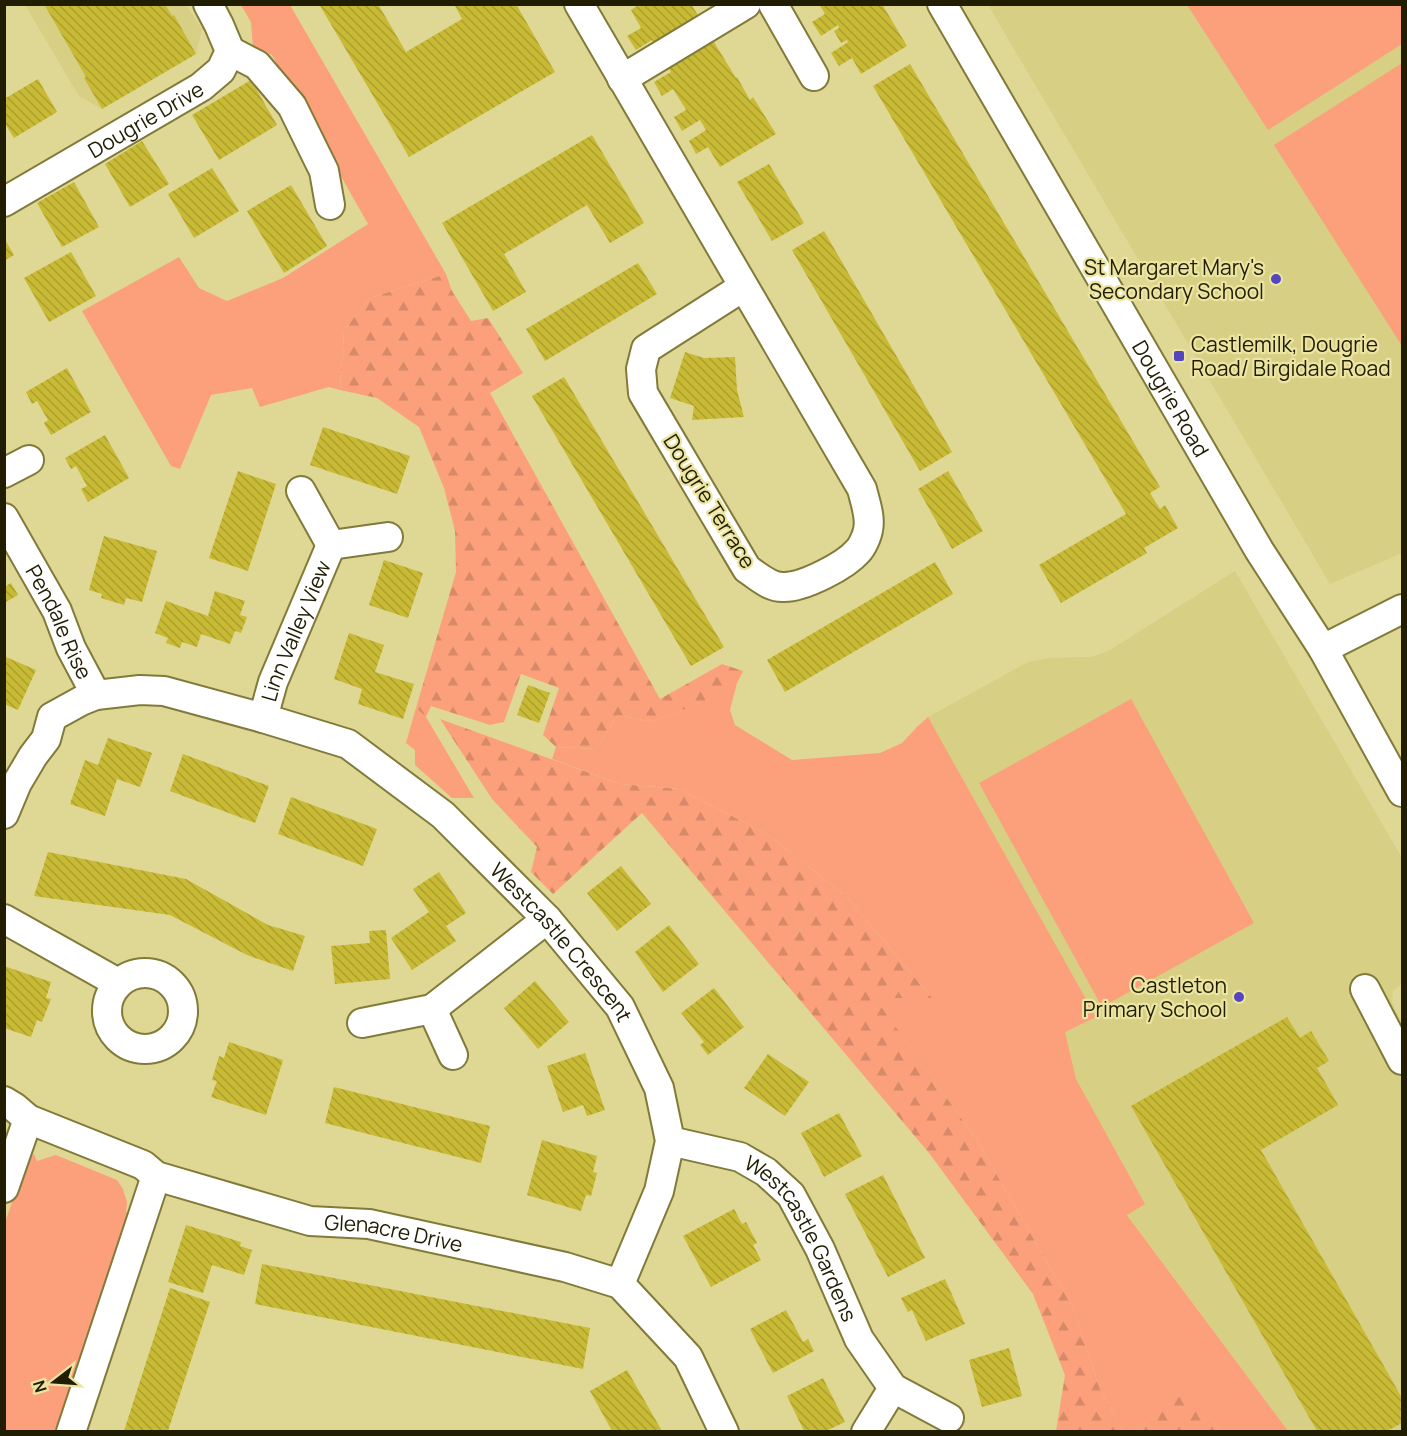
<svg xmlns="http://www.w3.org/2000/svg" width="1407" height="1436" font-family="Manrope,sans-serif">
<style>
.built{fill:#d7cf84}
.green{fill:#fba07a}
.forest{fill:url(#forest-firs)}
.building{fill:url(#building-back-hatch)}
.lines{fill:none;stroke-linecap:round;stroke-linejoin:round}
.minor-casing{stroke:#817a39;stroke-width:32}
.minor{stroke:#fff;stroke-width:28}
.poi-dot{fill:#5546bd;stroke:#ece5a2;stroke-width:2}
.labels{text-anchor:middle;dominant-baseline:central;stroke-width:4.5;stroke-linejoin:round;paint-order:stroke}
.street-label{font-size:21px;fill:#201d03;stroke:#ece5a2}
.poi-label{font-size:21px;fill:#201d03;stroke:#ece5a2;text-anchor:end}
</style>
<defs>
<pattern id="forest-firs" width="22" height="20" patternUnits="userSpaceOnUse" patternTransform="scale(1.5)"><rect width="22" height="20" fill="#fba07a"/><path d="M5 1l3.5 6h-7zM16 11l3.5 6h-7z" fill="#d78968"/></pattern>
<pattern id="building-back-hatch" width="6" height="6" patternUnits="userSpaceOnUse" patternTransform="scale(1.5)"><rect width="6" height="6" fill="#c8ba35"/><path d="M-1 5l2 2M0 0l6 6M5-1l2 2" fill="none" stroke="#ac9f2d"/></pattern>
</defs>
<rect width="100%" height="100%" fill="#dfd895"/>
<!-- built -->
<g class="built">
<path d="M25,5H186L202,29L196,54L102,109L79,96Z"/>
<path d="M988,5H1402V553L1330,584Z"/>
<path d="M1235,571L1402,858V984L1393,991L1392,1003L1402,1022V1431H1288L1127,1214L1144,1203L1076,1079L1064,1032L1095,1017L928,717L1028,662L1050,658L1092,657L1110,650Z"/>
</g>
<!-- green -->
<g class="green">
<path d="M241,5H290L446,274L370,298L344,330L340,390L329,387L260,407L252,388L211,395L180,469L171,466L82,311L179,257L199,288L227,301L283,278L368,224L272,55L253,47L251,22Z"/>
<path d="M1187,5H1402V44L1268,130Z"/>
<path d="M1402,63V346L1274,145Z"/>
<path d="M737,683L730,710L735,725L792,760L880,753L902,743L917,727L928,717L1096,1017L1065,1032L1076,1079L1145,1204L1127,1215L1288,1431H1221L1183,1387L1136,1431H1123L1100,1389L1072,1306L977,1140L874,997L932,998L846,896L767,834L679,789L620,784L552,759L556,747L596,749L618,715L652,722L729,691Z"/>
<path d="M1131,699L1254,923L1102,1007L979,783Z"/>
<path d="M416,708L426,717L474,798H452L415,765V750L406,743Z"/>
<path d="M34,1154L37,1161L56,1155L117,1180L123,1189L127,1202L126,1212L133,1215L62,1431L5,1432V1223L23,1169L26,1162Z"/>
</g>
<!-- forest -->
<g class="forest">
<path d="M446,274L452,291L471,321L488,318L523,373L490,393L660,699L722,664L743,671L737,683L730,691L652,722L618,715L596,749L556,747L543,735L559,688L521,674L504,722L490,725L431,706L426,717L416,708L456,572L455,531L444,488L419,427L377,398L340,390L344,330L370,298Z"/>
<path d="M440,719L620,784L679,789L767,834L846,896L932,998H875L977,1140L1072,1306L1100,1389L1123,1431H1056L1065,1375L1033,1294L929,1153L642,813L553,894L531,872L537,847L492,799Z"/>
<path d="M1183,1386L1221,1431H1136Z"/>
</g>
<!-- building -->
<g class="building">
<path d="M44,4H165L172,16L174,15L196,54L102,109L84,78L86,77Z"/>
<path d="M319,4H378L406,52L462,19L454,4H516L555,72L409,157Z"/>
<path d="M640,4H691L701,20L656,47L652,40L636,50L627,36L641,28L631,10Z"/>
<path d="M819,4H882L907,46L861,74L852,58L839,66L831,53L848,42L847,40L841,43L834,31L839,28L838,25L821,36L812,22L825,14Z"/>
<path d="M709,34L736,78L737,77L750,100L753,97L776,134L720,167L708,147L696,154L689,141L706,130L700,120L682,131L674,117L686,110L685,108L673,89L662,96L654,82L671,72L664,60Z"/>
<path d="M910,64L1160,487L1150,493L1160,509L1165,505L1178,528L1144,548L1147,553L1061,603L1039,565L1126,514L873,86Z"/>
<path d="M38,79L57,112L14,138L4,122V99Z"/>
<path d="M251,80L277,125L219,160L192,115Z"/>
<path d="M592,135L644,223L610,243L587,205L504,254L526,292L493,311L442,223Z"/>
<path d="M142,141L169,184L130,207L105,164Z"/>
<path d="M769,164L804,223L772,241L737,182Z"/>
<path d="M212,168L239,211L194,238L168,194Z"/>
<path d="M74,182L99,227L62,247L37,203Z"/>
<path d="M291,185L327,246L284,273L247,211Z"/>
<path d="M824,231L952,452L920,471L792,250Z"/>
<path d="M4,238L14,255L4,261Z"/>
<path d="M71,252L96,296L49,322L24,278Z"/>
<path d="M638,263L657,294L545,361L526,329Z"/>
<path d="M685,352L704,358L735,357L737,390L744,417L692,420L694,406L670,398Z"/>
<path d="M67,368L91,412L51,435L44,423L48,420L37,401L32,404L26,392Z"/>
<path d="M564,377L724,647L691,666L532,396Z"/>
<path d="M323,427L410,456L397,494L310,465Z"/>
<path d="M105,435L129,478L88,502L81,489L87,486L76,466L71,469L65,458Z"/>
<path d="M238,471L276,484L248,571L209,558Z"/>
<path d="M948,471L983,531L952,549L918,489Z"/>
<path d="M104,536L157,551L142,602L126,598L124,605L101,598L102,594L89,590Z"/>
<path d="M384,560L423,573L408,618L369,605Z"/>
<path d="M935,562L953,594L785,692L767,660Z"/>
<path d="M4,582L6,586L11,583L18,595L4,603Z"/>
<path d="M215,591L245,601L240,615L247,617L241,633L235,631L230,644L201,634L197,647L182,642L180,648L166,643L168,638L155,633L166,601L208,616Z"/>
<path d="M349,633L384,645L375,672L414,684L403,719L358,704L362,689L334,679Z"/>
<path d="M6,657L36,670L18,710L4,704V662Z"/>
<path d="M528,685L550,693L539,723L517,715Z"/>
<path d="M108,738L152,753L140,787L117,779L105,816L70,804L85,760L98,765Z"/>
<path d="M183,754L269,786L255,823L170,791Z"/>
<path d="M291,797L377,829L363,866L278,834Z"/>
<path d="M48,852L186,879L268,925L305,936L293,971L247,955L170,915L34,896Z"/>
<path d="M621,866L651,904L617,931L587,893Z"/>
<path d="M439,872L466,913L446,926L456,941L412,970L391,938L429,912L413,889Z"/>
<path d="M669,925L699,964L663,992L635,952Z"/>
<path d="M386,930L390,979L335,984L331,946L370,943L369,931Z"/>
<path d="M4,966L51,982L46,998L51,999L42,1022L37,1020L31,1037L4,1028Z"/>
<path d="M535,981L569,1022L538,1049L504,1008Z"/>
<path d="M714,988L744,1027L708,1055L700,1045L704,1042L681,1013Z"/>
<path d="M1287,1017L1300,1038L1311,1031L1329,1061L1317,1068L1338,1105L1261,1150L1402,1398V1423L1387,1431H1317L1131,1106Z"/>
<path d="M229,1042L283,1060L266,1115L211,1097L217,1081L212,1080L219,1056L224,1058Z"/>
<path d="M585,1053L605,1110L587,1116L583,1105L563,1112L547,1066Z"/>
<path d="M768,1054L809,1082L785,1116L744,1088Z"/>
<path d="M334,1087L490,1126L481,1163L325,1123Z"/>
<path d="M839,1113L862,1156L824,1177L801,1133Z"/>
<path d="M542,1140L597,1156L593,1172L597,1173L591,1196L586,1195L581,1211L527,1195Z"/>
<path d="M883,1175L925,1258L888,1277L845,1194Z"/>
<path d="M734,1209L742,1224L746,1222L757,1243L753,1245L761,1260L711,1287L683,1236Z"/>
<path d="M186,1225L241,1242L240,1246L252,1250L244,1275L212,1265L203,1293L168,1282Z"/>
<path d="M262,1264L590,1328L583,1369L255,1304Z"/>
<path d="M945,1279L965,1324L926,1341L912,1310L908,1312L901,1298Z"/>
<path d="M170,1288L210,1302L168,1431H124Z"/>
<path d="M786,1310L803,1342L808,1339L814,1351L773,1373L750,1329Z"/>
<path d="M1009,1348L1022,1396L982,1407L969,1360Z"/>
<path d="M627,1370L662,1431H612L590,1391Z"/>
<path d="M823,1378L845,1422L826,1431H804L787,1396Z"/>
</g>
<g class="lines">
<!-- minor casing -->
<g class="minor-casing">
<g id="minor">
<path d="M579,4L862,489C865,502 871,517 868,530C867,536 862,547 858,551C845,566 804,587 784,587C770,588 758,576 747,569L643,393L641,369L646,349L743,287"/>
<path d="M773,4L814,76"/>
<path id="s1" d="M942,4L1259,550L1323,649L1402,792"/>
<path d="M230,51L257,65L292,106L324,171L330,205"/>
<path d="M622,79L746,4"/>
<path id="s2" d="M4,202L201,87L221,70L230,51L219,25L208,4"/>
<path d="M4,473L29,460"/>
<path d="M301,491L331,545L388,537"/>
<path id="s3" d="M4,518L57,611L71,648L96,695"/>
<path d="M1323,649L1402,609"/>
<path id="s4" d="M263,718L273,682L331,545"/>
<path id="s5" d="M4,814L17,783L33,756L46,739L52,717L81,701L96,695L140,690L164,691L263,718L348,744L443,815L547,919L620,1007L659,1088L670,1141L659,1191L620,1284"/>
<path d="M4,919L118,983"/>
<circle cx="145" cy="1011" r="38"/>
<path d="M1365,989L1402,1060"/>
<path d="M432,1009L453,1055"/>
<path d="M362,1023L432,1009L547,919"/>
<path id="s6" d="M4,1101L14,1107L28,1119L143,1165L156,1176L310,1221L369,1224L565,1267L620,1284L688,1357L724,1432"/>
<path id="s7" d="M670,1141L740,1157L766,1172L791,1195L820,1249L859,1339L893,1388L949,1418"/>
<path d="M4,1188L28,1119"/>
<path d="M71,1432L156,1176"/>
<path d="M866,1432L893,1388"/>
</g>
</g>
<!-- minor -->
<use href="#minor" class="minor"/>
</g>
<!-- markers -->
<g class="poi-dot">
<circle cx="1276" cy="279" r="6"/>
<rect x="1173" y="350" width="12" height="12" rx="3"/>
<circle cx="1239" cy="997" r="6"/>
</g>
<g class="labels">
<!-- street labels -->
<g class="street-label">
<text stroke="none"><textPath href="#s2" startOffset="164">Dougrie Drive</textPath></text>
<text stroke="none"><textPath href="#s1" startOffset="456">Dougrie Road</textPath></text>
<text transform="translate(710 501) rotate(58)">Dougrie Terrace</text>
<text stroke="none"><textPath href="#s3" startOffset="118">Pendale Rise</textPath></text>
<text stroke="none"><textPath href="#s4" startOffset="93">Linn Valley View</textPath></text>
<text stroke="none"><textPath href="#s5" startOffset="711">Westcastle Crescent</textPath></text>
<text stroke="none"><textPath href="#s6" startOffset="416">Glenacre Drive</textPath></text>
<text stroke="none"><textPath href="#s7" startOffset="177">Westcastle Gardens</textPath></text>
</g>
<!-- poi labels -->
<g class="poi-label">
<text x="1264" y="267">St Margaret Mary's<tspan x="1264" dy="24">Secondary School</tspan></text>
<text x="1191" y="344" text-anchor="start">Castlemilk, Dougrie<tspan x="1191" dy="24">Road/ Birgidale Road</tspan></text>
<text x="1227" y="985">Castleton<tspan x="1227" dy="24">Primary School</tspan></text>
</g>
</g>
<!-- border -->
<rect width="1407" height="1436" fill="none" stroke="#201d03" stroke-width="12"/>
<!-- north arrow -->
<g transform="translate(54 1382) rotate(253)" stroke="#ece5a2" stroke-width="4.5" paint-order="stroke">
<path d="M0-4.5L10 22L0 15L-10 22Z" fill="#201d03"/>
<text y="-9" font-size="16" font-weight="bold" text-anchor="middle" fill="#201d03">N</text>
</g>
</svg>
